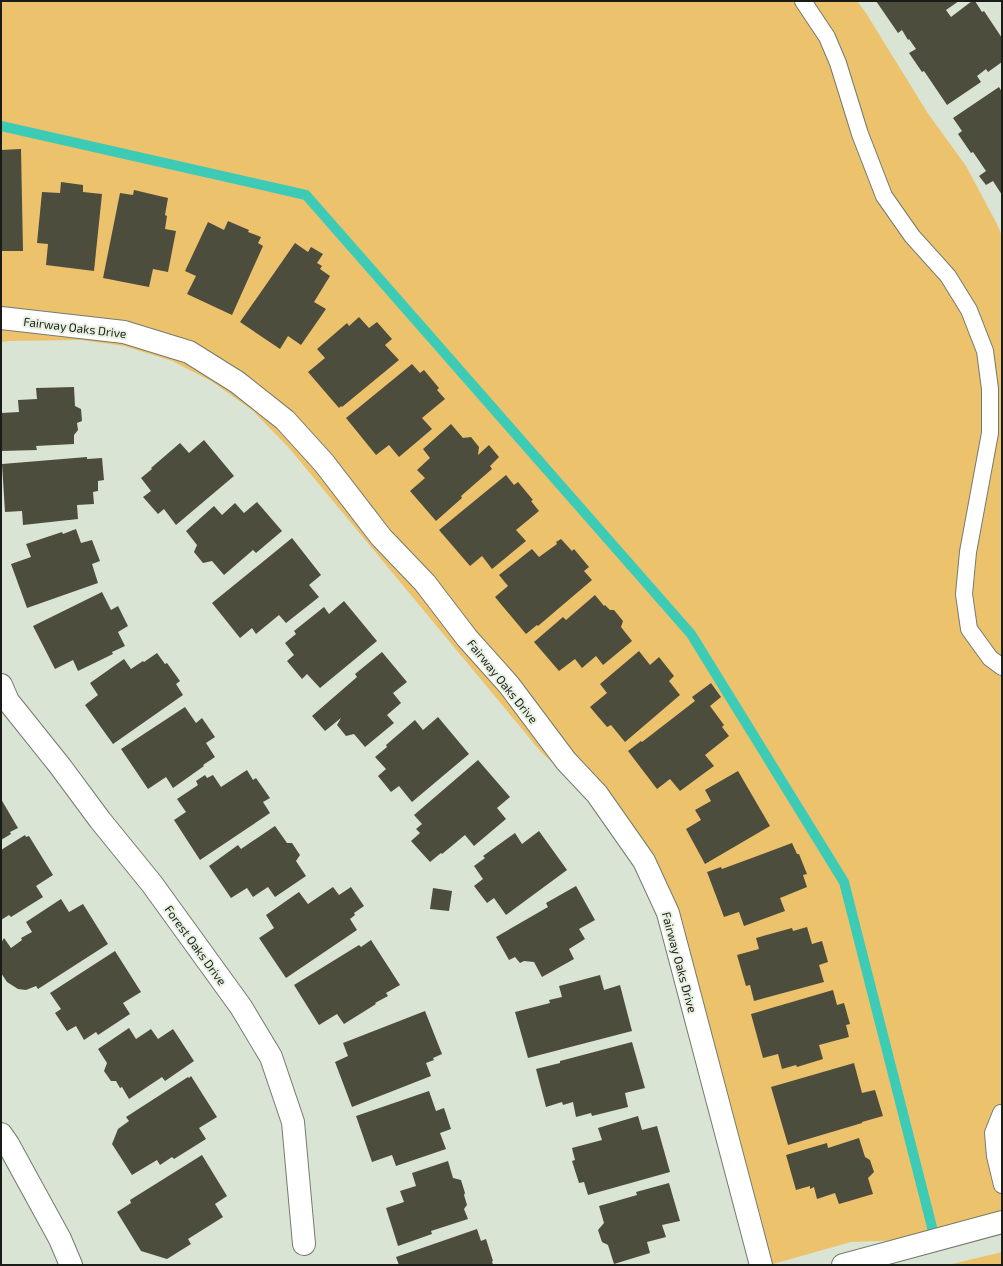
<svg xmlns="http://www.w3.org/2000/svg" width="1003" height="1266" font-family="'Exo 2',sans-serif">
<style>
.green{fill:#edc26d}
.lines{fill:none;stroke-linecap:round;stroke-linejoin:round}
.stream{stroke:#3ecbb5;stroke-width:10}
.building{fill:#4d4d3e}
.service-casing{stroke:#737b6d;stroke-width:18}
.minor-casing{stroke:#737b6d;stroke-width:24}
.tertiary-casing{stroke:#737b6d;stroke-width:24}
.service{stroke:#fff;stroke-width:16}
.minor{stroke:#fff;stroke-width:22}
.tertiary{stroke:#fff;stroke-width:22}
.labels{text-anchor:middle;dominant-baseline:central;stroke-width:4;stroke-linejoin:round;paint-order:stroke}
.street-label{font-size:12px;fill:#1a1d17;stroke:#e8f1e1}
</style>
<rect width="100%" height="100%" fill="#dae4d4"/>
<!-- green -->
<g class="green">
<path d="M1,1H857L866,13L927,112L966,166L997,224L1002,236V1215L935,1239L851,1242L773,1264L740,1142L687,975L618,825L541,752L289,448L252,410L211,381L172,361L124,346L80,340L10,341L1,342Z"/>
<path d="M1002,1252V1265H948Z"/>
</g>
<g class="lines">
<!-- stream -->
<path class="stream" d="M1,126L306,195L691,634L844,882L935,1239L938,1238"/>
</g>
<!-- building -->
<g class="building">
<path d="M876,1H959L946,10L951,17L972,1H975L982,12L984,11L1002,38V62L988,72L986,69L977,76L981,82L947,105L924,71L922,72L909,53L916,49L909,39L908,40L902,30L898,33Z"/>
<path d="M999,87L1002,92V195L993,181L986,185L979,176L986,171L973,152L971,153L958,134L962,131L953,118Z"/>
<path d="M21,149L23,251H1V150Z"/>
<path d="M61,182L83,185V192L102,194L94,271L46,265L48,244L37,243L42,192L60,193Z"/>
<path d="M134,190L168,198L165,215L167,216L165,229L176,231L168,272L153,269L149,287L103,278L120,193L133,195Z"/>
<path d="M228,221L249,230L248,232L261,237L258,243L263,246L232,315L187,294L196,276L185,271L208,222L224,230Z"/>
<path d="M295,243L308,252L311,247L323,254L317,263L322,266L320,269L330,276L314,302L326,309L301,345L288,336L280,349L240,322Z"/>
<path d="M359,317L369,328L377,322L392,339L385,345L399,360L342,407L341,406L339,408L308,372L325,358L317,349L347,323L349,326Z"/>
<path d="M412,364L420,373L424,370L439,388L437,390L445,399L422,418L432,429L399,457L389,445L376,455L346,418Z"/>
<path d="M74,387L75,406L81,409L82,421L77,423L78,430L74,435V444L36,446L37,450L1,451V413L19,412L18,400L37,399L36,388Z"/>
<path d="M451,424L463,438L471,437L479,447L478,455L489,445L499,457L490,466L492,469L461,496L462,498L436,521L410,491L425,478L417,470L430,458L423,449Z"/>
<path d="M204,440L234,476L176,525L164,509L158,514L143,497L151,491L141,478L152,469L151,468L180,443L189,453Z"/>
<path d="M87,457V459L102,458L104,480L98,481V491L93,492L94,504L77,505L78,519L23,525L22,511L5,512L2,464Z"/>
<path d="M506,475L514,485L518,482L533,500L531,501L539,511L516,530L526,541L492,569L482,556L470,566L439,530Z"/>
<path d="M257,502L282,531L256,553L253,550L224,575L212,561L203,563L194,552L197,545L186,531L214,506L222,515L235,503L244,513Z"/>
<path d="M76,529L81,543L92,540L100,561L92,564L98,583L27,608L11,564L31,557L26,544L62,532L63,534Z"/>
<path d="M292,538L321,575L309,585L319,597L286,623L279,615L256,634L252,628L240,638L212,603Z"/>
<path d="M561,539L572,551L574,549L589,567L584,571L592,580L538,626L537,625L526,634L495,597L508,586L499,575L532,549L539,557L557,544L556,542Z"/>
<path d="M102,592L111,610L118,606L128,626L118,632L125,646L112,652L113,654L78,671L73,660L55,669L33,626Z"/>
<path d="M595,595L604,606L605,605L610,610H614L623,621L621,627L632,641L603,665L596,656L582,668L575,659L559,671L534,642L563,617L566,620Z"/>
<path d="M344,601L377,641L320,688L307,674L302,679L287,661L294,655L285,643L296,634L294,631L324,607L329,614Z"/>
<path d="M639,651L650,665L659,657L674,676L669,681L680,695L625,742L611,725L607,727L590,707L607,693L600,684Z"/>
<path d="M382,652L407,682L393,693L401,703L387,715L394,723L365,747L354,734L346,736L337,725L341,718L325,731L312,716L357,677L355,674Z"/>
<path d="M157,653L165,664L167,663L180,681L176,684L183,695L113,744L85,705L98,695L90,683L124,659L131,669L143,661L144,662Z"/>
<path d="M711,683L721,697L710,706L724,725L722,727L729,736L705,755L714,766L680,791L670,779L657,789L628,751L641,741L642,742L695,701L692,697Z"/>
<path d="M185,707L196,723L202,718L215,737L206,743L215,757L203,765L204,766L173,788L166,777L148,789L121,749Z"/>
<path d="M438,717L469,754L412,802L399,786L391,792L378,776L386,769L375,757L387,747L386,745L415,720L423,730Z"/>
<path d="M478,760L510,797L497,808L506,819L474,846L465,835L442,854L441,853L430,862L411,841L420,833L416,829L422,824L414,815Z"/>
<path d="M247,770L253,780L256,778L270,798L263,802L270,813L200,860L174,820L186,812L177,799L198,785L196,781L205,775L207,778L213,775L221,787Z"/>
<path d="M738,771L770,826L705,864L686,829L701,820L695,810L711,801L705,790Z"/>
<path d="M1,799L18,828L10,832L11,834L1,840Z"/>
<path d="M275,826L287,843H292L300,855L296,861L306,876L275,897L268,887L253,897L247,888L231,898L209,866L238,845L241,849Z"/>
<path d="M539,831L567,870L506,915L494,898L487,903L474,886L483,879L474,866L485,858L483,856L515,833L522,844Z"/>
<path d="M25,835L26,837L29,836L53,875L36,886L43,897L11,917L9,915L1,920V850Z"/>
<path d="M792,843L797,854H799L807,874L803,875L807,887L780,898L785,911L744,926L739,912L724,917L707,872L721,867L722,869Z"/>
<path d="M576,886L595,920L579,929L585,939L569,949L574,959L542,977L534,962L524,961L520,963L515,957L509,960L496,937L548,907L546,903Z"/>
<path d="M333,887L339,895L351,887L364,906L354,913L355,915L350,919L357,930L286,978L259,938L274,928L266,915L299,892L308,904Z"/>
<path d="M433,888L452,891L449,911L430,909Z"/>
<path d="M61,899L69,912L83,904L108,944L38,989L36,986L26,990L18,989L7,982L1,973V943L4,938L11,948L22,940L21,938L32,932L26,922Z"/>
<path d="M807,927L812,944L822,941L828,962L819,965L824,982L754,1001L750,985L746,986L737,955L759,949L756,938L792,928L793,931Z"/>
<path d="M371,940L400,985L386,993L388,996L375,1003L376,1004L344,1024L337,1014L319,1025L294,985L359,945L361,947Z"/>
<path d="M115,951L141,992L123,1003L130,1014L98,1035L96,1032L84,1040L76,1026L67,1031L55,1013L61,1009L50,993Z"/>
<path d="M600,975L604,990L620,985L632,1031L528,1058L515,1012L550,1003L549,1000L562,997L559,986Z"/>
<path d="M833,990L837,1005L844,1003L850,1024L846,1025L849,1037L819,1045L823,1059L797,1067L796,1065L782,1069L778,1054L763,1058L751,1014Z"/>
<path d="M425,1011L442,1054L433,1058L434,1060L426,1063L431,1076L352,1107L335,1062L348,1056L343,1043Z"/>
<path d="M129,1028L136,1039L151,1029L158,1039L173,1029L194,1061L165,1081L162,1077L129,1099L122,1087L120,1088L116,1081H111L104,1071L107,1063L98,1049Z"/>
<path d="M632,1042L645,1088L625,1093L628,1107L592,1116L591,1113L576,1117L573,1102L563,1105L562,1102L546,1107L536,1069L560,1063V1061Z"/>
<path d="M854,1063L862,1093L875,1090L883,1116L862,1122V1123L788,1145L771,1087Z"/>
<path d="M191,1076L217,1117L199,1128L206,1139L174,1159L172,1157L160,1165L157,1160L132,1175L112,1144L118,1129L129,1121L126,1117L188,1077L189,1078Z"/>
<path d="M429,1091L436,1111L444,1108L451,1129L440,1133L446,1149L396,1166L392,1155L372,1162L356,1116Z"/>
<path d="M638,1116L642,1130L657,1126L670,1172L588,1195L584,1182L579,1183L572,1161L575,1160L572,1148L602,1140L598,1128Z"/>
<path d="M859,1138L865,1157L870,1160L874,1172L868,1178L873,1194L839,1204L835,1193L817,1199L814,1187L810,1189V1186L796,1190L786,1155L827,1143L828,1148Z"/>
<path d="M202,1155L227,1196L215,1204L223,1217L188,1239L191,1244L167,1259L141,1251L117,1212L131,1203L130,1200Z"/>
<path d="M448,1161L453,1178L461,1180L465,1193L464,1195L467,1205L464,1209L468,1219L431,1231L432,1234L398,1246L386,1208L404,1202L400,1191L416,1186L412,1173Z"/>
<path d="M669,1183L680,1221L662,1225L666,1237L647,1242L650,1253L614,1264L608,1245L602,1242L598,1230L604,1223L599,1206L637,1195L636,1192Z"/>
<path d="M477,1229L481,1241L486,1239L493,1261H492L493,1265H399L396,1257Z"/>
</g>
<g class="lines">
<!-- service casing -->
<g class="service-casing">
<g id="service">
<path d="M803,1L827,37L838,63L860,134L884,196L912,236L948,276L969,310L985,351L990,389V433L968,552L964,594L969,629L990,658L1002,667"/>
<path d="M1002,1113H1001L993,1133L995,1156L1002,1185"/>
</g>
</g>
<!-- minor casing -->
<g class="minor-casing">
<g id="minor">
<path d="M1,318L124,332L189,352L237,382L285,420L324,463L381,537L425,583L467,638L509,685L566,761L597,794L644,861L668,913L761,1265"/>
<path d="M1,685L8,701L60,766L100,820L152,884L241,1007L271,1057L293,1122L304,1244"/>
<path d="M843,1265L1002,1222"/>
</g>
</g>
<!-- tertiary casing -->
<g class="tertiary-casing">
<path id="tertiary" d="M1,1134L8,1144L60,1239L71,1265"/>
</g>
<!-- service -->
<use href="#service" class="service"/>
<!-- minor -->
<use href="#minor" class="minor"/>
<!-- tertiary -->
<use href="#tertiary" class="tertiary"/>
</g>
<g class="labels">
<!-- street labels -->
<g class="street-label">
<text transform="translate(75 327) rotate(7)">Fairway Oaks Drive</text>
<text transform="translate(503 681) rotate(51)">Fairway Oaks Drive</text>
<text transform="translate(196 945) rotate(54)">Forest Oaks Drive</text>
<text transform="translate(680 962) rotate(75)">Fairway Oaks Drive</text>
</g>
</g>
<!-- border -->
<rect width="1003" height="1266" fill="none" stroke="#1a1d17" stroke-width="4"/>
</svg>
